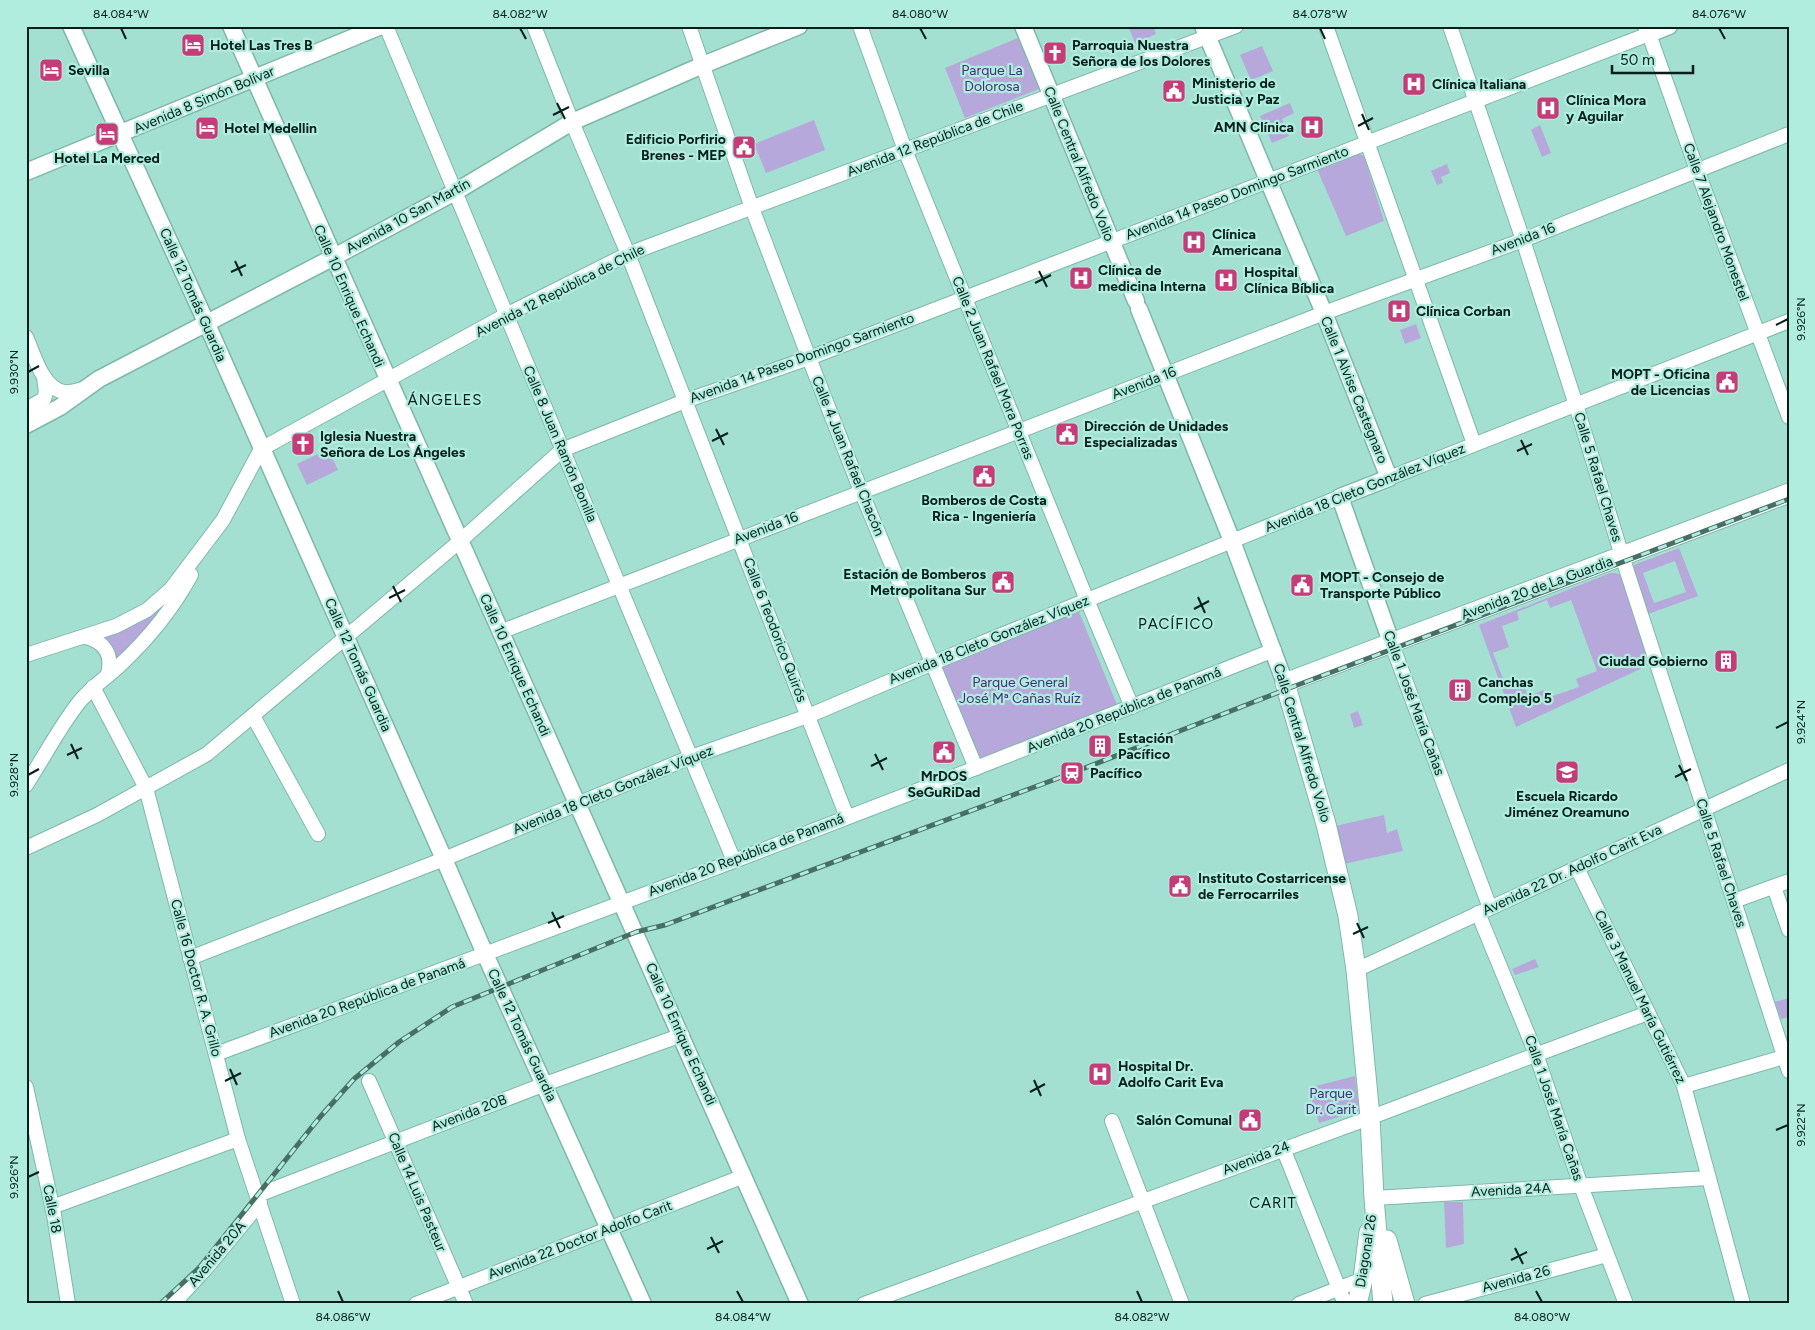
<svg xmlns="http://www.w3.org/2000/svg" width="1815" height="1330" font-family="Figtree,sans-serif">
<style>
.green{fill:#b7a8dc;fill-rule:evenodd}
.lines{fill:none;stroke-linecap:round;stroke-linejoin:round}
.minor-casing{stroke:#7db8aa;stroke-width:16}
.tertiary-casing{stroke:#7db8aa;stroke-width:19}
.secondary-casing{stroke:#7db8aa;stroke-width:21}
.minor{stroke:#fff;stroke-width:14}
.tertiary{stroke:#fff;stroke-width:16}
.secondary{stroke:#fff;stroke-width:19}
.rail-casing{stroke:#486f66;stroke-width:5}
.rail{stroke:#b0edde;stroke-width:3;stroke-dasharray:9;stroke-linecap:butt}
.ticks{fill:none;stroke:#061f1a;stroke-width:2}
.labels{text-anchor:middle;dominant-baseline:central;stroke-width:4.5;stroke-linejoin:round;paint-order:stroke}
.poi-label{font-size:14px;font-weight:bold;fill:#061f1a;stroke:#b0edde;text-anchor:start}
.park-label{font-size:14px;fill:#492b7a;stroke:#b0edde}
.street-label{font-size:14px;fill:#061f1a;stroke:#b0edde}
.neighbourhood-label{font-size:15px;letter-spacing:1px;fill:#061f1a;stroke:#b0edde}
.neatline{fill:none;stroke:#061f1a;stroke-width:2}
.ticks-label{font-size:12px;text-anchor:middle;fill:#061f1a}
</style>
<rect width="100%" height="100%" fill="#a4e0d1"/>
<!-- green -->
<g class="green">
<path d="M1128,26H1153L1156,34L1135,43Z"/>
<path d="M1018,38L1039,89L965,118L945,68Z"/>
<path d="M1262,46L1273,71L1251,80L1240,55Z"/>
<path d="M1290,103L1294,113L1282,119L1289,136L1272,143L1260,116Z"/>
<path d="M814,120L825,150L766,173L754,144Z"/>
<path d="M1540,125L1551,153L1542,157L1531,130Z"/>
<path d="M1357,153L1364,156L1365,159L1384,221L1346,236L1317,169Z"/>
<path d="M1447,164L1450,173L1441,177L1443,183L1437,185L1431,171Z"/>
<path d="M1416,324L1421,338L1405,344L1400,330Z"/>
<path d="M328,449L338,470L307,485L297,464Z"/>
<path d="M1679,548L1698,596L1648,614L1635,575L1633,566L1636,564ZM1675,561L1686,592L1654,603L1643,573Z"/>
<path d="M1610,573H1616L1622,576L1651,664L1516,727L1479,625ZM1547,600L1550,608L1571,600L1597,671L1576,679L1579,687L1547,698L1544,690L1528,696L1521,678L1505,684L1493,653L1509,647L1502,626L1519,620L1517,612Z"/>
<path d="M162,605L164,607L138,639L115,660L98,637Z"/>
<path d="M1079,612L1118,707L978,761L940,666Z"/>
<path d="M1358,711L1363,725L1354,728L1350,714Z"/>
<path d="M1384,815L1387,833L1397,829L1403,851L1344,864L1335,826Z"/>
<path d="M1535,959L1539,967L1515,975L1512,969Z"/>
<path d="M1789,998V1017L1781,1019L1775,1002Z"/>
<path d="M1355,1076L1359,1111L1319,1123L1308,1088Z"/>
<path d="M1444,1202H1463L1464,1244L1446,1248Z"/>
</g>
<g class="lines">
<!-- minor casing -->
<g class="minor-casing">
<g id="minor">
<path d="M386,26L734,861"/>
<path d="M534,26L572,122L628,254L847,817"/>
<path d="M689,26L752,208L809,358L861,491L976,768"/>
<path d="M860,26L905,150L1087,600L1132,707"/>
<path d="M1326,26L1474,444"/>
<path d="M1450,26L1523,240L1576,405L1622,556L1789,1071"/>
<path d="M26,337C34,354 42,388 64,392C70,393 78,390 84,389"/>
<path d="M26,409L44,399L46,392L44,377"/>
<path d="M1389,478L1789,321"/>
<path d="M500,632L1324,313L1523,240L1789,134"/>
<path d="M86,637C105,642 113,655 108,674"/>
<path d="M1391,642L1490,908"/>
<path d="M26,655L116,626L147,610L171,589L223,520L261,449L506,315L628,254L1236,26"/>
<path d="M93,687L146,788L238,1139L293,1304"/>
<path d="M253,716L318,834"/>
<path d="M26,785C44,757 60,726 80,701C92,687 107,677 120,665C148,639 173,608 191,575"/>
<path d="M26,848L97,815L207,754L459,542L562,450L685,401L809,358L965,298L1649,34L1697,170L1789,417"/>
<path d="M1577,868L1684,1086L1743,1304"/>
<path d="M1774,887L1789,930"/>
<path d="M1734,901L1789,881"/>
<path d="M1478,913L1536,1054L1581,1186L1626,1304"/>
<path d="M190,958L444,859L691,757L808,716L940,660L1340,497"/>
<path d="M1356,970L1789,770"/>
<path d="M216,1054L734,861L976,768L1274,650"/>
<path d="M369,1081L466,1304"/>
<path d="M1684,1086L1784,1057"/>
<path d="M26,1087L54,1215L68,1304"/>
<path d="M1112,1121L1182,1304"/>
<path d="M1283,1148L1345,1304"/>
<path d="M258,1195L545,1084L682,1035"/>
<path d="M1374,1198L1708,1178"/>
<path d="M52,1207L238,1139"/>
<path d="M173,1304L207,1267L260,1203"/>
<path d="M416,1304L744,1176"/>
<path d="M864,1304C1032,1242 1200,1179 1369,1118C1462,1083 1555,1047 1648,1013"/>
<path d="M1299,1304L1363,1279"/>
<path d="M1425,1304L1607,1255"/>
</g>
</g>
<!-- tertiary casing -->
<g class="tertiary-casing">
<g id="tertiary">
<path d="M71,26L206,322L444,859L485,954L643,1304"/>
<path d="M231,26C418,453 613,877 800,1304"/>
<path d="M1023,26L1136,301"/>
<path d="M1203,26L1324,313L1389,478L1340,497L1391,642"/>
<path d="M1646,26L1649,34L1669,26"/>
<path d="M26,172L381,26"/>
<path d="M1139,309L1232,541L1285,683"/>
<path d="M26,425L60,407L99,379L332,258L455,192L572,122L703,65L799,26"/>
</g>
</g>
<!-- secondary casing -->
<g class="secondary-casing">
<g id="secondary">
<path d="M1387,1240L1405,1304"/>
<path d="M1357,1304L1363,1279L1369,1232"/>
<path d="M1383,1304L1374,1198L1370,1117L1356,970L1348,916L1326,824L1285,683L1789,493"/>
</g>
</g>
<!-- minor -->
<use href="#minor" class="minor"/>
<!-- tertiary -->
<use href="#tertiary" class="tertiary"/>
<!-- secondary -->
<use href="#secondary" class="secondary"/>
<!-- rail casing -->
<g class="rail-casing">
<path id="rail" d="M160,1304L199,1268L320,1117L354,1079L399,1042L452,1007L636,932L665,925L1072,773L1287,689L1789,499"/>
</g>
<!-- rail -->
<use href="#rail" class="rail"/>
</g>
<!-- ticks -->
<path class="ticks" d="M121,28L126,39M520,28L526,39M920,28L926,39M1320,28L1325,39M1719,28L1725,39M557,103L565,119M1362,114L1369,130M553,115L569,107M1358,126L1373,118M235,261L242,276M1039,271L1047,287M231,272L246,265M1035,283L1051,275M1776,325L1788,319M28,372L39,366M716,429L724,445M1521,440L1528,455M712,441L728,433M1517,451L1532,444M393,586L401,602M1198,597L1205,613M389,598L405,590M1194,609L1209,601M1776,728L1788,722M71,744L78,759M875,754L883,770M67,755L82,748M1679,765L1687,781M871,766L887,758M28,775L39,769M1675,777L1691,769M552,912L560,928M548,923L564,916M1357,923L1364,938M1353,934L1368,927M230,1069L237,1085M1034,1080L1041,1096M225,1081L241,1073M1030,1092L1045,1084M1776,1130L1788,1125M28,1177L39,1172M711,1237L719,1253M1515,1248L1523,1264M707,1249L723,1241M1511,1260L1527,1252M338,1291L343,1302M737,1291L743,1302M1137,1291L1142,1302M1536,1291L1542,1302"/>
<!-- icons -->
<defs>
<g id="hotel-square" transform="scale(1.25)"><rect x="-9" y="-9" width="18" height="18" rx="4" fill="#c43c78" stroke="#b0edde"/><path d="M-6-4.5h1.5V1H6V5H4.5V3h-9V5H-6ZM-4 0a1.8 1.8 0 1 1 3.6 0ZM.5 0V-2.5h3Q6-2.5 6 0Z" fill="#fff"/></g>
<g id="church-square" transform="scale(1.25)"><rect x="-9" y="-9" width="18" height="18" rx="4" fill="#c43c78" stroke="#b0edde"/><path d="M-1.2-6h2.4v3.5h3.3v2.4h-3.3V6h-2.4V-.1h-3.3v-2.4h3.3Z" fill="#fff"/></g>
<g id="hospital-square" transform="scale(1.25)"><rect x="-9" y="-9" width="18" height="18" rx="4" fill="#c43c78" stroke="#b0edde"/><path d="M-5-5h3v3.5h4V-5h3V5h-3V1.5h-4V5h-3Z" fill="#fff"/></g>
<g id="civic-square" transform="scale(1.25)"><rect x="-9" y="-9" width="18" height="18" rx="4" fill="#c43c78" stroke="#b0edde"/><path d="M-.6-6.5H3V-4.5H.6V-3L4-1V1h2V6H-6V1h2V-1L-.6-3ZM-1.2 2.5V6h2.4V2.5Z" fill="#fff"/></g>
<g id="building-square" transform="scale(1.25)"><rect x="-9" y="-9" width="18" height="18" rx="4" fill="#c43c78" stroke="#b0edde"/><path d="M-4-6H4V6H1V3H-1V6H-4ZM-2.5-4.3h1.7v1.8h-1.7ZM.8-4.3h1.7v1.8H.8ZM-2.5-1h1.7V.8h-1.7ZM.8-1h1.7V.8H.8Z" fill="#fff"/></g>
<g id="school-square" transform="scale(1.25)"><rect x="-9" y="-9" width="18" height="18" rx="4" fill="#c43c78" stroke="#b0edde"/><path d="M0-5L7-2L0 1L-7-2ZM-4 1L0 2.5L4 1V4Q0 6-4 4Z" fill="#fff"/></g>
<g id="station-square" transform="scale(1.25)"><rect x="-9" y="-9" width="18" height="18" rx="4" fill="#c43c78" stroke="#b0edde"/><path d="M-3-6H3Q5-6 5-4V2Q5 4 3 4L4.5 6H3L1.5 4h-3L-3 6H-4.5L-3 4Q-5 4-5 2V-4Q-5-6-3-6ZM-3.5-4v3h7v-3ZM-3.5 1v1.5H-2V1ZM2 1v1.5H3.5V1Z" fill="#fff"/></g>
</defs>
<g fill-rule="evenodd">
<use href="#hotel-square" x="193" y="45"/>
<use href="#church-square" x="1055" y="53"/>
<use href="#hotel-square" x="51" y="70"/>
<use href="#hospital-square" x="1414" y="84"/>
<use href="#civic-square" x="1174" y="91"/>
<use href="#hospital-square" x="1548" y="108"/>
<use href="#hospital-square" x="1312" y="127"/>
<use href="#hotel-square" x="207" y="128"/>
<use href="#hotel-square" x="107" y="134"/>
<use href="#civic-square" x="744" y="147"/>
<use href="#hospital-square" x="1194" y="242"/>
<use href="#hospital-square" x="1081" y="278"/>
<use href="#hospital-square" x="1226" y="280"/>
<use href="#hospital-square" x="1399" y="311"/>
<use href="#civic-square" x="1727" y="382"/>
<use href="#civic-square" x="1067" y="434"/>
<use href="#church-square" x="303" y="444"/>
<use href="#civic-square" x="984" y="476"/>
<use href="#civic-square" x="1003" y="582"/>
<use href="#civic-square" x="1302" y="585"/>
<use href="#building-square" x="1726" y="661"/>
<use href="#building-square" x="1460" y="690"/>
<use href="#building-square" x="1100" y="746"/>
<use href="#civic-square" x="944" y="752"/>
<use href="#school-square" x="1567" y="772"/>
<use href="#station-square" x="1072" y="773"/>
<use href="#civic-square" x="1180" y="886"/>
<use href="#hospital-square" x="1100" y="1074"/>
<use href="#civic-square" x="1250" y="1120"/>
</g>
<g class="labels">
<!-- poi labels -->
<g class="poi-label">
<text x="210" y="45">Hotel Las Tres B</text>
<text x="1072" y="45">Parroquia Nuestra<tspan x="1072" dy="16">Señora de los Dolores</tspan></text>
<text x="68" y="70">Sevilla</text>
<text x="1192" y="83">Ministerio de<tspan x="1192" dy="16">Justicia y Paz</tspan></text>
<text x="1432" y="84">Clínica Italiana</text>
<text x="1566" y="100">Clínica Mora<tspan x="1566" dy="16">y Aguilar</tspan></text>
<text x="1294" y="127" text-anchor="end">AMN Clínica</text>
<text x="224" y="128">Hotel Medellin</text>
<text x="726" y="139" text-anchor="end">Edificio Porfirio<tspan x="726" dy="16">Brenes - MEP</tspan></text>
<text x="107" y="158" text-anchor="middle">Hotel La Merced</text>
<text x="1212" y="234">Clínica<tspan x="1212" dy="16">Americana</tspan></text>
<text x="1098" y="270">Clínica de<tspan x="1098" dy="16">medicina Interna</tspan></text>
<text x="1244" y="272">Hospital<tspan x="1244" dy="16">Clínica Bíblica</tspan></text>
<text x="1416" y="311">Clínica Corban</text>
<text x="1710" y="374" text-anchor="end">MOPT - Oficina<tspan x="1710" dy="16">de Licencias</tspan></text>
<text x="1084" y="426">Dirección de Unidades<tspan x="1084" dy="16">Especializadas</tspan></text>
<text x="320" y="436">Iglesia Nuestra<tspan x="320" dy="16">Señora de Los Ángeles</tspan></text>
<text x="984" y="500" text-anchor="middle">Bomberos de Costa<tspan x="984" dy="16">Rica - Ingeniería</tspan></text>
<text x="986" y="574" text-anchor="end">Estación de Bomberos<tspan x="986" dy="16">Metropolitana Sur</tspan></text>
<text x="1320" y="577">MOPT - Consejo de<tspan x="1320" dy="16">Transporte Público</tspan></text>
<text x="1708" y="661" text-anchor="end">Ciudad Gobierno</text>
<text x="1478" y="682">Canchas<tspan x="1478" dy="16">Complejo 5</tspan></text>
<text x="1118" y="738">Estación<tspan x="1118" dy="16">Pacífico</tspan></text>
<text x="1090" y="773">Pacífico</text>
<text x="944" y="776" text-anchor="middle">MrDOS<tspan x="944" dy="16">SeGuRiDad</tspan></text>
<text x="1567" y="796" text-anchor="middle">Escuela Ricardo<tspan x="1567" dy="16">Jiménez Oreamuno</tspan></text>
<text x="1198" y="878">Instituto Costarricense<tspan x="1198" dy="16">de Ferrocarriles</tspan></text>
<text x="1118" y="1066">Hospital Dr.<tspan x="1118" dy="16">Adolfo Carit Eva</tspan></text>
<text x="1232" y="1120" text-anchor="end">Salón Comunal</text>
</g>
<!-- park labels -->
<g class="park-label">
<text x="992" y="70">Parque La<tspan x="992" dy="16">Dolorosa</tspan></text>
<text x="1020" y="682">Parque General<tspan x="1020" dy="16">José Mª Cañas Ruíz</tspan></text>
<text x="1331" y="1093">Parque<tspan x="1331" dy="16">Dr. Carit</tspan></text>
</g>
<!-- street labels -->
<g class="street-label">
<text transform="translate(204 100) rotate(-23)">Avenida 8 Simón Bolívar</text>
<text transform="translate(935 139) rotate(-21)">Avenida 12 República de Chile</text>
<text transform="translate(1079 164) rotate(68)">Calle Central Alfredo Volio</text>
<text transform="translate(1237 193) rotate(-21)">Avenida 14 Paseo Domingo Sarmiento</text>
<text transform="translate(408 216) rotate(-29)">Avenida 10 San Martín</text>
<text transform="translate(1716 222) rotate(70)">Calle 7 Alejandro Monestel</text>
<text transform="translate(1523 239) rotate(-21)">Avenida 16</text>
<text transform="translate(560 291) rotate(-27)">Avenida 12 República de Chile</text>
<text transform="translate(193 295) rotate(66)">Calle 12 Tomás Guardia</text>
<text transform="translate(349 296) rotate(66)">Calle 10 Enrique Echandi</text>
<text transform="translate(802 358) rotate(-20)">Avenida 14 Paseo Domingo Sarmiento</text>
<text transform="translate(993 368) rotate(68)">Calle 2 Juan Rafael Mora Porras</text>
<text transform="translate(1144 383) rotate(-21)">Avenida 16</text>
<text transform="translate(1354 390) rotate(68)">Calle 1 Alvise Castegnaro</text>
<text transform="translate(560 444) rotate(67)">Calle 8 Juan Ramón Bonilla</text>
<text transform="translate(848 456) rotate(68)">Calle 4 Juan Rafael Chacón</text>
<text transform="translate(1598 477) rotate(73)">Calle 5 Rafael Chaves</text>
<text transform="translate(1365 488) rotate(-22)">Avenida 18 Cleto González Víquez</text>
<text transform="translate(766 528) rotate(-21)">Avenida 16</text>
<text transform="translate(1537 588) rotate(-20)">Avenida 20 de La Guardia</text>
<text transform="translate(775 630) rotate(69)">Calle 6 Teodorico Quirós</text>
<text transform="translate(989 640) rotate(-22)">Avenida 18 Cleto González Víquez</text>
<text transform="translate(358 665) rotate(66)">Calle 12 Tomás Guardia</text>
<text transform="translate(515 665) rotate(66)">Calle 10 Enrique Echandi</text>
<text transform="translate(1414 703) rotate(70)">Calle 1 José María Cañas</text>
<text transform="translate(1124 710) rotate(-22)">Avenida 20 República de Panamá</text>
<text transform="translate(1302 743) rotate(73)">Calle Central Alfredo Volio</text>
<text transform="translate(613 790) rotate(-22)">Avenida 18 Cleto González Víquez</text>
<text transform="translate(746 855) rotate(-21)">Avenida 20 República de Panamá</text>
<text transform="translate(1721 863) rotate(72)">Calle 5 Rafael Chaves</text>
<text transform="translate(1572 870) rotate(-25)">Avenida 22 Dr. Adolfo Carit Eva</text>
<text transform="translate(196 978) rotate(75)">Calle 16 Doctor R. A. Grillo</text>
<text transform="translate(1640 997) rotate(64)">Calle 3 Manuel María Gutiérrez</text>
<text transform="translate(367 998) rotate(-20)">Avenida 20 República de Panamá</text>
<text transform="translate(681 1034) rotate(66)">Calle 10 Enrique Echandi</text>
<text transform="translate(522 1035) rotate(65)">Calle 12 Tomás Guardia</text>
<text transform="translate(1554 1108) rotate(71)">Calle 1 José María Cañas</text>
<text transform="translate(469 1113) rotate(-21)">Avenida 20B</text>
<text transform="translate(1256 1158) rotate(-21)">Avenida 24</text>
<text transform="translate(1511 1190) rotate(-3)">Avenida 24A</text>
<text transform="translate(417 1192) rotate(67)">Calle 14 Luis Pasteur</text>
<text transform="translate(52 1209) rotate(79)">Calle 18</text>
<text transform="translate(580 1240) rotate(-21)">Avenida 22 Doctor Adolfo Carit</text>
<text transform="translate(1366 1251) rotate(-81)">Diagonal 26</text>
<text transform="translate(217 1254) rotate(-50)">Avenida 20A</text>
<text transform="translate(1516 1279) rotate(-15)">Avenida 26</text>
</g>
<!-- neighbourhood labels -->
<g class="neighbourhood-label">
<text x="445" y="400">ÁNGELES</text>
<text x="1176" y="624">PACÍFICO</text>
<text x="1273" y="1203">CARIT</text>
</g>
</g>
<!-- border -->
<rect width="1815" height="1330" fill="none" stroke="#b0edde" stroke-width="55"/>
<!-- scale -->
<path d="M1612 65v8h81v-8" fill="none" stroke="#061f1a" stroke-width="2.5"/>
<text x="1620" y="65" font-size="15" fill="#061f1a" stroke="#b0edde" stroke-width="4" paint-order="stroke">50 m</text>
<rect x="28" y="28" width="1760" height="1274" class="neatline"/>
<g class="ticks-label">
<text x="121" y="18">84.084°W</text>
<text x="520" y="18">84.082°W</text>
<text x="920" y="18">84.080°W</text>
<text x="1320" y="18">84.078°W</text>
<text x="1719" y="18">84.076°W</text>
<text transform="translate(1801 319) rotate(-90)" y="4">9.926°N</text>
<text transform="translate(14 372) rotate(-90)" y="4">9.930°N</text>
<text transform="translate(1801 722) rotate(-90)" y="4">9.924°N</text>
<text transform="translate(14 775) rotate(-90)" y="4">9.928°N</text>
<text transform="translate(1801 1125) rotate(-90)" y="4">9.922°N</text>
<text transform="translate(14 1177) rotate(-90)" y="4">9.926°N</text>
<text x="343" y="1321">84.086°W</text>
<text x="743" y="1321">84.084°W</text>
<text x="1142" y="1321">84.082°W</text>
<text x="1542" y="1321">84.080°W</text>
</g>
</svg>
